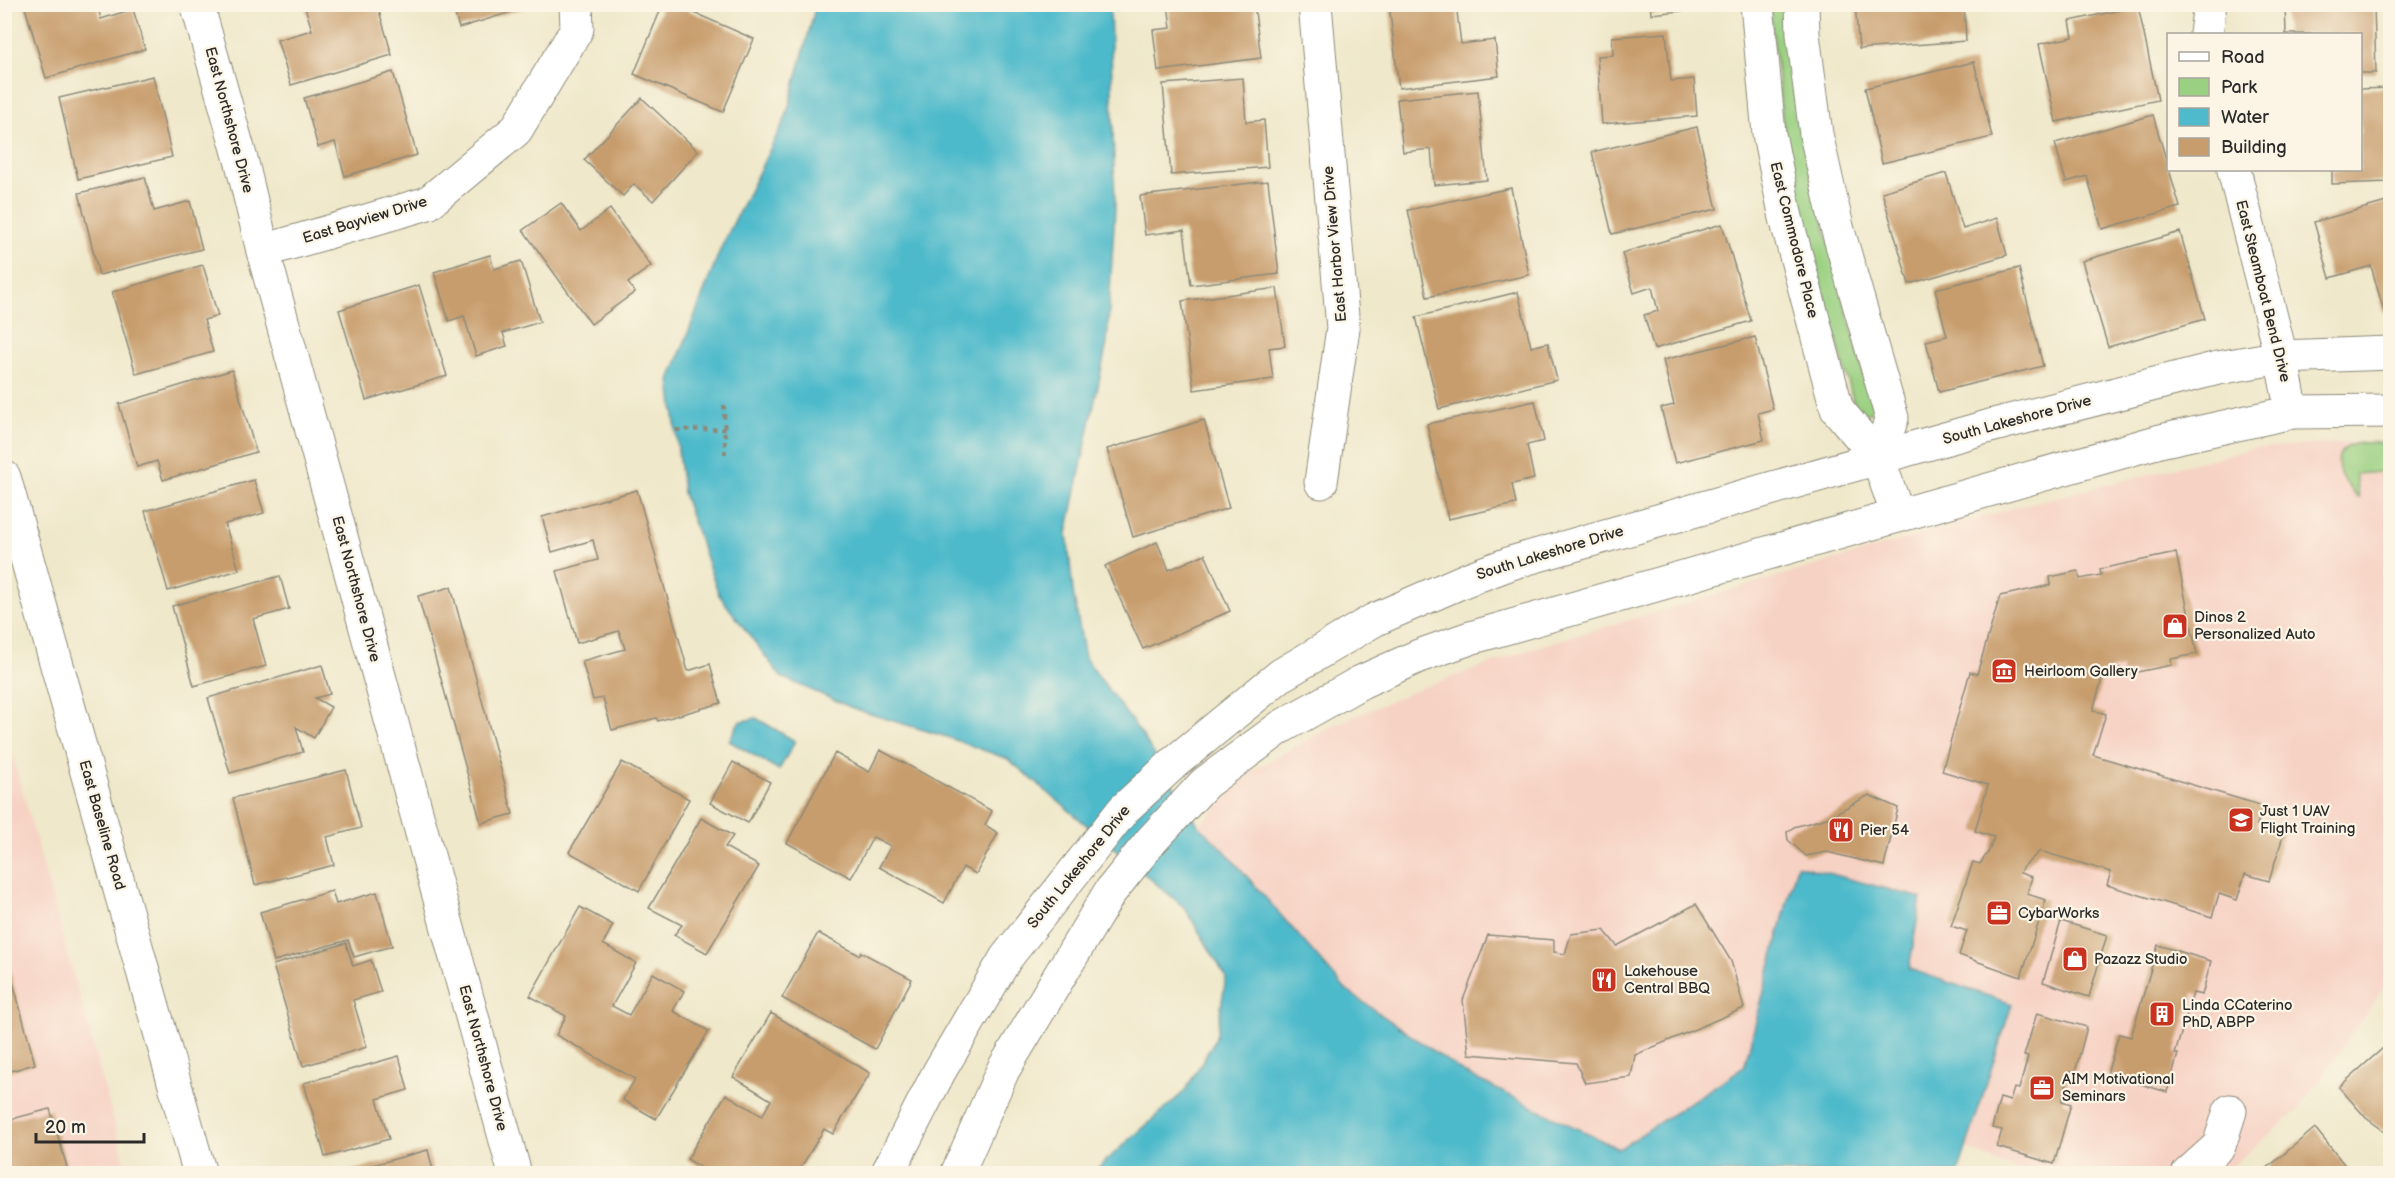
<svg xmlns="http://www.w3.org/2000/svg" width="2395" height="1178" font-family="'Balsamiq Sans',sans-serif">
<style>
.built{fill:#f6d2c4}
.green{fill:#9ad081;stroke:#627e56;stroke-width:1.5}
.water{fill:#4ebacb;stroke:#3c727b;stroke-width:1.5}
.building{fill:#c79d6d}
.lines{fill:none;stroke-linecap:round;stroke-linejoin:round}
.minor-casing{stroke:#8d8a7a;stroke-width:35}
.major-casing{stroke:#8d8a7a;stroke-width:35}
.path{stroke:#8d8a7a;stroke-width:4;stroke-dasharray:4.5 4.5;stroke-linecap:butt}
.minor{stroke:#fff;stroke-width:33}
.major{stroke:#fff;stroke-width:33}
.labels{text-anchor:middle;dominant-baseline:central;stroke-width:4.5;stroke-linejoin:round;paint-order:stroke}
.street-label{font-size:15px;fill:#2b2b2b;stroke:#fcf5e5}
.poi-label{font-size:15px;fill:#2b2b2b;stroke:#fcf5e5;text-anchor:start}
</style>
<rect width="100%" height="100%" fill="#fcf5e5"/>
<filter id="ink" filterUnits="userSpaceOnUse"><feTurbulence type="fractalNoise" baseFrequency=".0167" numOctaves="2"/><feDisplacementMap in="SourceGraphic" scale="12" xChannelSelector="R" yChannelSelector="G"/><feConvolveMatrix kernelMatrix="1 2 1 2 8 2 1 2 1" color-interpolation-filters="sRGB"/></filter>
<filter id="wash" filterUnits="userSpaceOnUse"><feTurbulence type="fractalNoise" baseFrequency=".008" numOctaves="4" result="noise"/><feDisplacementMap in="SourceGraphic" scale="24" xChannelSelector="R" yChannelSelector="G"/><feGaussianBlur stdDeviation="1.35" result="paint"/><feColorMatrix in="noise" values="0 0 0 0 0 0 0 0 0 0 0 0 0 0 0 0 0 1.4 0 .05"/><feComposite in="paint" operator="in"/></filter>
<g filter="url(#wash)">
<rect width="100%" height="100%" fill="#efe8ca"/>
<!-- built -->
<g class="built">
<path d="M2360,442L2390,445V966L2385,986L2298,1110L2224,1173H2021L1966,1148L2012,1004L1909,969L1797,865L1744,1067L1619,1150L1466,1074L1346,990L1223,849L1199,826L1251,771L1334,725L1424,687L1546,644L2020,506L2255,448Z"/>
<path d="M5,728L128,1173H5Z"/>
</g>
<!-- green -->
<g class="green">
<path d="M1770,5H1786L1791,71L1801,137L1872,406V412L1861,415L1856,410L1796,193L1782,117Z"/>
<path d="M2390,443V471L2356,474L2359,498C2345,486 2324,454 2352,445C2363,441 2379,443 2390,443Z"/>
</g>
<!-- water -->
<g class="water">
<path d="M816,5H1110L1115,208L1107,343L1067,533L1073,592L1085,658L1142,735L1199,826L1223,849L1346,990L1466,1074L1619,1149L1744,1067L1797,865L1921,898L1909,969L2012,1004L1958,1173H1092L1185,1091L1216,1038L1226,977L1185,908L1008,759L944,736L857,710L781,677L719,595L683,493L670,380L720,250L786,117Z"/>
<path d="M756,718L795,741L779,770L729,741L739,722Z"/>
</g>
<g id="blocks">
<!-- building -->
<g class="building">
<path d="M24,4H97L101,19L133,9L145,49L46,78Z"/>
<path d="M304,4H377L392,55L291,85L277,40L312,30Z"/>
<path d="M452,4H534V5L459,28Z"/>
<path d="M663,4H674L754,39L723,112L634,74Z"/>
<path d="M1168,4H1254L1261,58L1158,71L1153,30L1171,28Z"/>
<path d="M1389,4H1456L1461,44L1495,40L1499,76L1399,88Z"/>
<path d="M1650,4H1691V10L1651,14Z"/>
<path d="M1855,4H1964L1966,41L1859,49Z"/>
<path d="M2285,4H2374L2376,73H2360V34H2286Z"/>
<path d="M2138,6L2158,100L2056,122L2039,44L2073,37L2070,21Z"/>
<path d="M1666,33L1671,81L1694,79L1697,116L1602,124L1597,56L1613,55L1612,37Z"/>
<path d="M1974,62L1992,137L1882,163L1865,88Z"/>
<path d="M393,72L417,155L345,176L335,142L318,147L304,98Z"/>
<path d="M153,76L172,157L78,179L59,98Z"/>
<path d="M1243,78L1246,122L1264,120L1268,167L1171,175L1163,84Z"/>
<path d="M2390,88V182L2332,184V170H2360V89Z"/>
<path d="M1478,91L1487,180L1434,185L1431,149L1403,152L1397,99Z"/>
<path d="M642,98L698,151L653,201L634,184L623,196L584,160Z"/>
<path d="M2153,115L2180,207L2102,229L2087,176L2066,182L2055,143Z"/>
<path d="M1697,127L1717,209L1612,234L1592,152Z"/>
<path d="M1946,173L1963,229L1997,218L2007,255L1909,284L1882,192Z"/>
<path d="M145,177L154,211L190,201L202,249L99,275L79,193Z"/>
<path d="M1268,181L1279,274L1191,285L1184,230L1145,235L1140,196Z"/>
<path d="M1511,188L1529,275L1427,297L1408,210Z"/>
<path d="M2390,201V310L2384,312L2371,266L2330,278L2314,222Z"/>
<path d="M561,203L581,231L610,209L651,266L628,283L635,292L591,324L523,230Z"/>
<path d="M1722,224L1751,321L1654,349L1644,315L1658,311L1652,287L1634,293L1622,253Z"/>
<path d="M2180,232L2205,319L2108,347L2082,261Z"/>
<path d="M490,255L494,269L521,261L540,322L503,333L507,346L476,356L464,316L449,321L434,272Z"/>
<path d="M203,265L218,316L204,320L213,352L136,374L112,292Z"/>
<path d="M2019,268L2043,366L1939,392L1926,341L1947,336L1935,289Z"/>
<path d="M419,285L447,376L366,400L339,310Z"/>
<path d="M1277,288L1285,346L1269,348L1273,379L1194,390L1182,301Z"/>
<path d="M1518,292L1531,347L1548,343L1557,380L1439,409L1416,317Z"/>
<path d="M1755,337L1773,409L1758,413L1764,440L1675,463L1661,408L1674,405L1663,360Z"/>
<path d="M232,370L256,452L163,480L157,461L137,467L119,404Z"/>
<path d="M1535,401L1544,441L1527,445L1534,479L1512,484L1516,504L1448,519L1427,424Z"/>
<path d="M1204,420L1229,508L1133,537L1107,449Z"/>
<path d="M254,480L264,513L225,524L239,570L168,591L145,511Z"/>
<path d="M637,490L688,671L710,664L721,703L658,721L656,718L612,730L603,698L593,700L582,661L625,649L619,631L577,643L557,571L598,560L593,540L552,552L542,517Z"/>
<path d="M1157,542L1169,570L1205,554L1230,611L1143,649L1105,566Z"/>
<path d="M2176,553L2197,654L2171,659L2172,665L2122,675L2121,668L2104,672L2093,710L2106,714L2093,755L2263,806L2257,825L2284,833L2269,881L2245,874L2237,900L2219,894L2212,917L2107,885L2111,872L2040,851L2022,868L2020,873L2032,877L2027,894L2046,900L2021,977L1959,955L1967,931L1951,926L1973,862L1980,864L1989,851L1994,837L1975,831L1988,785L1942,771L1970,672L1977,674L2000,596L2051,585L2050,577L2078,571L2080,579L2101,575L2100,569Z"/>
<path d="M280,576L289,609L253,619L266,666L194,686L172,606Z"/>
<path d="M451,587L513,814L481,823L418,596Z"/>
<path d="M322,665L330,694L315,698L331,707L314,738L296,727L303,752L230,773L208,698Z"/>
<path d="M880,750L992,811L985,825L998,833L976,874L963,867L944,903L879,867L891,846L873,837L851,878L787,843L835,753L869,772Z"/>
<path d="M622,762L689,799L639,891L569,852Z"/>
<path d="M733,762L770,782L748,823L710,803Z"/>
<path d="M346,770L361,828L327,837L334,865L255,885L233,798Z"/>
<path d="M1869,795L1898,808L1884,866L1827,852L1806,856L1788,840L1787,832L1794,827L1827,818Z"/>
<path d="M701,818L733,836L725,847L759,866L707,953L674,935L682,925L649,908Z"/>
<path d="M332,891L336,904L377,892L392,946L354,957L348,940L274,961L260,912Z"/>
<path d="M1696,904L1731,961L1744,1008L1635,1055L1631,1077L1585,1083L1576,1063L1469,1054L1463,1000L1488,935L1554,940V952L1565,954L1571,934L1604,930L1617,946Z"/>
<path d="M580,907L613,925L603,944L636,963L612,1006L629,1015L653,973L684,991L673,1011L709,1031L656,1119L623,1100L635,1079L556,1035L566,1016L530,996Z"/>
<path d="M2061,921L2107,935L2089,997L2043,982Z"/>
<path d="M818,933L859,955L861,952L912,979L875,1049L782,998Z"/>
<path d="M346,943L353,966L371,960L381,992L353,1000L367,1047L303,1066L273,965Z"/>
<path d="M2158,945L2211,961L2202,995L2193,993L2175,1054H2178L2167,1092L2107,1074L2119,1034L2131,1037Z"/>
<path d="M10,971L35,1064L4,1073V973Z"/>
<path d="M771,1013L870,1073L833,1134L824,1129L797,1174H711L687,1159L726,1094L762,1116L771,1100L733,1077Z"/>
<path d="M2037,1013L2087,1027L2075,1072L2070,1071L2062,1101L2071,1104L2054,1164L1997,1147L2002,1130L1992,1128L2000,1098L2010,1101L2014,1088L2019,1089L2028,1057L2024,1056Z"/>
<path d="M2390,1042V1135L2366,1118L2339,1087Z"/>
<path d="M399,1056L408,1090L377,1099L389,1139L325,1157L304,1083Z"/>
<path d="M50,1109L69,1174H4V1121Z"/>
<path d="M2315,1128L2352,1174H2260Z"/>
<path d="M428,1150L434,1174H343V1173Z"/>
</g>
</g>
</g>
<g filter="url(#ink)">
<use href="#blocks" fill-opacity="0" stroke="#8d8a7a" stroke-width="1.5"/>
<g class="lines">
<!-- minor casing -->
<g class="minor-casing">
<g id="minor">
<path d="M197,4L242,163L263,251L515,1174"/>
<path d="M1315,4L1343,328L1321,482"/>
<path d="M1757,4L1769,134L1786,218L1837,409L1878,458L1898,516"/>
<path d="M1802,4L1803,34L1816,134L1837,227L1892,418L1878,458"/>
<path d="M2206,34L2210,4"/>
<path d="M2234,170L2281,357L2292,412"/>
<path d="M263,251L428,203L516,130L577,29L576,4"/>
<path d="M887,1174L939,1072L1006,958L1124,809L1176,761L1281,675L1374,620L1468,579L1514,562L1990,426L2218,368L2281,357L2390,353"/>
<path d="M957,1174L1003,1070L1110,892L1151,841L1205,783L1281,727L1361,682L1419,656L1470,638L2160,441L2292,412L2390,411"/>
<path d="M2188,1174L2219,1146L2230,1111"/>
</g>
</g>
<!-- major casing -->
<g class="major-casing">
<path id="major" d="M4,477L200,1174"/>
</g>
<!-- path -->
<g class="path">
<path d="M724,405L725,454"/>
<path d="M676,430L726,429"/>
</g>
<!-- minor -->
<use href="#minor" class="minor"/>
<!-- major -->
<use href="#major" class="major"/>
</g>
</g>
<!-- icons -->
<defs>
<g id="shop-square" transform="scale(1.35)"><rect x="-9" y="-9" width="18" height="18" rx="4" fill="#c8321e" stroke="#fcf5e5"/><path d="M-5-2.5h2.3a2.7 3.5 0 0 1 5.4 0H5L5.5 6h-11ZM-1.5-2.5h3a1.5 2.3 0 0 0-3 0Z" fill="#fff"/></g>
<g id="museum-square" transform="scale(1.35)"><rect x="-9" y="-9" width="18" height="18" rx="4" fill="#c8321e" stroke="#fcf5e5"/><path d="M0-6L6-3V-2H-6V-3ZM-5-1h2V3h-2ZM-1-1h2V3h-2ZM3-1h2V3H3ZM-6 4H6V6H-6Z" fill="#fff"/></g>
<g id="school-square" transform="scale(1.35)"><rect x="-9" y="-9" width="18" height="18" rx="4" fill="#c8321e" stroke="#fcf5e5"/><path d="M0-5L7-2L0 1L-7-2ZM-4 1L0 2.5L4 1V4Q0 6-4 4Z" fill="#fff"/></g>
<g id="restaurant-square" transform="scale(1.35)"><rect x="-9" y="-9" width="18" height="18" rx="4" fill="#c8321e" stroke="#fcf5e5"/><path d="M-5-6h1v4h1v-4h1v4h1v-4h1v5L-1.5 .5V6h-2V.5L-5-1ZM5-6V6H3V1.5H1.5Q1.5-4 5-6Z" fill="#fff"/></g>
<g id="office-square" transform="scale(1.35)"><rect x="-9" y="-9" width="18" height="18" rx="4" fill="#c8321e" stroke="#fcf5e5"/><path d="M-6-3h4V-5.5h4V-3h4V5H-6ZM-1-4.5V-3h2v-1.5ZM-6 0V1H6V0Z" fill="#fff"/></g>
<g id="building-square" transform="scale(1.35)"><rect x="-9" y="-9" width="18" height="18" rx="4" fill="#c8321e" stroke="#fcf5e5"/><path d="M-4-6H4V6H1V3H-1V6H-4ZM-2.5-4.3h1.7v1.8h-1.7ZM.8-4.3h1.7v1.8H.8ZM-2.5-1h1.7V.8h-1.7ZM.8-1h1.7V.8H.8Z" fill="#fff"/></g>
</defs>
<g fill-rule="evenodd">
<use href="#shop-square" x="2175" y="626"/>
<use href="#museum-square" x="2004" y="671"/>
<use href="#school-square" x="2241" y="820"/>
<use href="#restaurant-square" x="1841" y="830"/>
<use href="#office-square" x="1999" y="913"/>
<use href="#shop-square" x="2075" y="959"/>
<use href="#restaurant-square" x="1604" y="980"/>
<use href="#building-square" x="2162" y="1014"/>
<use href="#office-square" x="2042" y="1088"/>
</g>
<g class="labels">
<!-- street labels -->
<g class="street-label">
<text transform="translate(229 120) rotate(75)">East Northshore Drive</text>
<text transform="translate(365 220) rotate(-17)">East Bayview Drive</text>
<text transform="translate(1794 240) rotate(76)">East Commodore Place</text>
<text transform="translate(1335 244) rotate(-95)">East Harbor View Drive</text>
<text transform="translate(2263 291) rotate(76)">East Steamboat Bend Drive</text>
<text transform="translate(2017 420) rotate(-15)">South Lakeshore Drive</text>
<text transform="translate(1550 553) rotate(-17)">South Lakeshore Drive</text>
<text transform="translate(356 589) rotate(75)">East Northshore Drive</text>
<text transform="translate(102 825) rotate(74)">East Baseline Road</text>
<text transform="translate(1079 867) rotate(-51)">South Lakeshore Drive</text>
<text transform="translate(483 1058) rotate(75)">East Northshore Drive</text>
</g>
<!-- poi labels -->
<g class="poi-label">
<text x="2194" y="617">Dinos 2<tspan x="2194" dy="17">Personalized Auto</tspan></text>
<text x="2024" y="671">Heirloom Gallery</text>
<text x="2260" y="811">Just 1 UAV<tspan x="2260" dy="17">Flight Training</tspan></text>
<text x="1860" y="830">Pier 54</text>
<text x="2018" y="913">CybarWorks</text>
<text x="2094" y="959">Pazazz Studio</text>
<text x="1624" y="971">Lakehouse<tspan x="1624" dy="17">Central BBQ</tspan></text>
<text x="2182" y="1005">Linda CCaterino<tspan x="2182" dy="17">PhD, ABPP</tspan></text>
<text x="2062" y="1079">AIM Motivational<tspan x="2062" dy="17">Seminars</tspan></text>
</g>
</g>
<!-- margin -->
<rect width="2395" height="1178" fill="none" stroke="#fcf5e5" stroke-width="24"/>
<!-- legend -->
<rect x="2167" y="33" width="195" height="138" fill="#fcf5e5" stroke="#a8a49b" stroke-width="1.5"/>
<rect x="2179" y="52" width="30" height="9" fill="#ffffff" stroke="#a8a49b" stroke-width="1.5"/>
<text x="2221" y="63" font-size="18" fill="#2b2b2b">Road</text>
<rect x="2179" y="78" width="30" height="18" fill="#9ad081" stroke="#a8a49b" stroke-width="1.5"/>
<text x="2221" y="93" font-size="18" fill="#2b2b2b">Park</text>
<rect x="2179" y="108" width="30" height="18" fill="#4ebacb" stroke="#a8a49b" stroke-width="1.5"/>
<text x="2221" y="123" font-size="18" fill="#2b2b2b">Water</text>
<rect x="2179" y="138" width="30" height="18" fill="#c79d6d" stroke="#a8a49b" stroke-width="1.5"/>
<text x="2221" y="153" font-size="18" fill="#2b2b2b">Building</text>
<!-- scale -->
<path d="M36 1133v9h108v-9" fill="none" stroke="#2b2b2b" stroke-width="3"/>
<text x="45" y="1133" font-size="18" fill="#2b2b2b" stroke="#fcf5e5" stroke-width="4.5" paint-order="stroke">20 m</text>
</svg>
